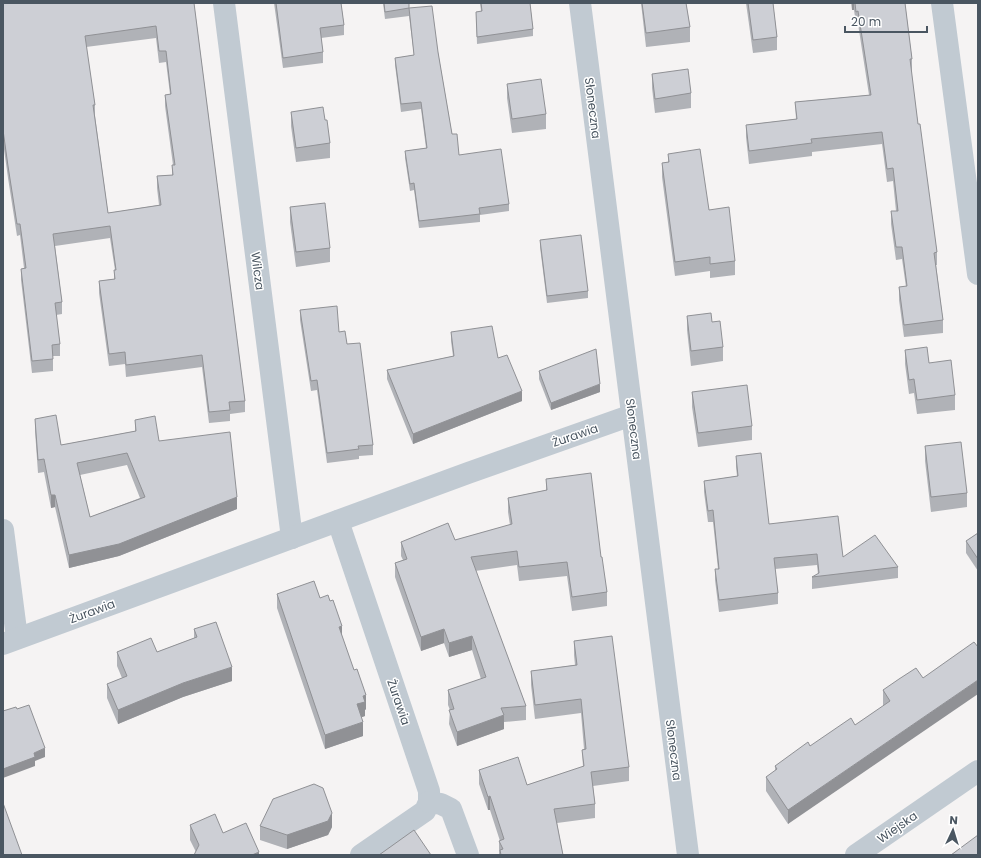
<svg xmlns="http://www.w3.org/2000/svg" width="981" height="858" font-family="Poppins,sans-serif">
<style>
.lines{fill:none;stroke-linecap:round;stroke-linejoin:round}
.minor{stroke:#c1cad2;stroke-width:22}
.wall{fill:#b0b2b7;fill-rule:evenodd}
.shaded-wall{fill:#909195}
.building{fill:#cdcfd5;stroke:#909195;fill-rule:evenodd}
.labels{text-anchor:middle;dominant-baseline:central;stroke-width:3;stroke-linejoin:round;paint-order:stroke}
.street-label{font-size:12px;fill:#4a5661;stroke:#fff}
</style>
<rect width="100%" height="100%" fill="#f5f3f3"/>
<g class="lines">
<!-- minor -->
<g class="minor">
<path d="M224,3L292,538"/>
<path d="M580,3L688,855"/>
<path d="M942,3L978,274"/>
<path d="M338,521L429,791V802L425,811L361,855"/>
<path d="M3,530L17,638"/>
<path d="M3,644L468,473L632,415"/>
<path d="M429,802L441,804L451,809L468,855"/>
<path d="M856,855L978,771"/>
</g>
</g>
<!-- wall -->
<g class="wall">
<path d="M3,3H194L245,401V412L230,414V421L209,423L202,367L126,377L125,364L109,366L99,293V281L114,279V270H115L110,238L55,246L62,302V314L56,315L60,344V356H53V371L32,373L21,280V269L24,268L20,235L17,236L8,178L3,142ZM156,38L159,63L166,62L170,94L165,95V106L173,165H172V175L157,176V188L159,205L108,213L95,116V105L86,47Z"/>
<path d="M274,3H341L344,25V35L321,38L323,52V63L283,68Z"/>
<path d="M383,3H409V8L438,52L452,134L459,155L509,204V211L480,215V222L419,228L414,190L410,191L405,158V151L426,148L421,109L401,112L395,65V58L414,55L409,16L385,19Z"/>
<path d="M480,3H530L533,29V36L477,44L476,12L481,11Z"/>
<path d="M641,3H686L690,27V42L646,47Z"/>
<path d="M746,3H773L777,37V50L753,53Z"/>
<path d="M851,3H905L912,59V71H911L918,124L937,252V265H936L943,320V333L904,337L899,300V287H906L902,259L896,260L891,224V211H896L893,181L887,182L882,144L812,152V156L749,164L746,137V125L796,119L795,102L869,95L858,24H856L854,10H852Z"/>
<path d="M652,74L691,93V108L655,113L652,88Z"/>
<path d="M507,84L546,114V129L512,133L507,98Z"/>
<path d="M291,112L325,120L330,143V158L296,162L291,126Z"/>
<path d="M668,154L709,210L735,261V275L710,278V271L675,276L662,177V163L668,162Z"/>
<path d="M290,207L330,248V262L296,267L290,222Z"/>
<path d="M540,240L588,291V298L547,303L540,247Z"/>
<path d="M300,310L339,332L347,344L373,445V455L359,456V459L327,463L317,390L311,391L300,320Z"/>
<path d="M687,316L712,322L723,347V361L691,366L687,330Z"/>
<path d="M451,332L498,358L522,401L413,444L387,379V370L453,356L451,341Z"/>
<path d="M905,350L929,363L955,395V410L917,414L914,393L909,394L905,364Z"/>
<path d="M539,371L600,392L551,410L539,379Z"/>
<path d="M692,392L752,426V440L698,447L692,407Z"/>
<path d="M35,419L61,445L135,431V420L237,509L119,556L69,568L55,507L51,508L44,472L38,473L35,431ZM127,465L140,498L90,517L80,475Z"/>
<path d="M925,446L967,493V507L931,512L925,461Z"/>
<path d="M736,456L769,524L843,557L898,567V578L812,589V577L818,574L817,565L775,569L778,593V604L719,612L715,580V569H718L713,522H708L704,492V481L737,476L736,467Z"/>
<path d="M546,479L601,557L607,592V606L572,611L567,576L519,581L517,565L475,571L526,706V720L504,722V729L457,746L449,724L450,710L448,705V690L481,679L472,650L449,657L444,643L421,651L395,577V563L403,560L401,556V542L455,540L510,525L508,512V498L546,490Z"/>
<path d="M978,533V571L966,553V541Z"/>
<path d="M277,594L320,598L330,601L366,709L365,710V716L361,717L363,736L325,749L277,608Z"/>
<path d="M194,629L232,681L183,697L118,724L107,698V684L122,678L117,666V652H157L194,638Z"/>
<path d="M574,641L629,767V781L593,786L595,804V818L557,823L563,855H499V841H500L490,810H488L479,784V770L527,785L583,767L582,750L584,749L581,713L535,719L531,685V671L575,665L574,655Z"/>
<path d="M923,678L788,824L766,791V777L775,771V766L810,746L855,725L884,706L883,705V690Z"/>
<path d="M190,825L223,833L259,855L196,852L190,840Z"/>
<path d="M260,826L332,827L328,835L287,849L260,840Z"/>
</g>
<!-- shaded-wall -->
<g class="shaded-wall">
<rect x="852" y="3" width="2" height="7"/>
<path d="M600,384V392L551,410V403Z"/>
<path d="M522,391V401L413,444V434Z"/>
<path d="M51,495H55V507L51,508Z"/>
<path d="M237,497V509L119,556L69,568V555Z"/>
<path d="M342,626V640L339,627Z"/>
<path d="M444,629V643L421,651V637Z"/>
<path d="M472,636V650L449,657V643Z"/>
<path d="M232,667V681L183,697L118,724V710L183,683Z"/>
<path d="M978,680V694L788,824V810Z"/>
<path d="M366,695V709L365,710V716L357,719V704L363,696Z"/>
<path d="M504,715V729L457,746V732Z"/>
<path d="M363,722V736L325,749V735Z"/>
<path d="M45,748V757L35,761V766L3,778V769L34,753Z"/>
<path d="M490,796V810H488V797Z"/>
<path d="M332,813V827L328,835L287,849V835Z"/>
<path d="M259,852V855H252Z"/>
</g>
<!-- building -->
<g class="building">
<path d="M3,3H194L245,401L229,402L230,410L209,412L202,355L126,365L125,352L109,354L99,281L115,279L114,270H116L110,226L53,234L62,302L55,303L60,344L52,345L53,359L32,361L21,269L26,268L20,224H17L8,166L3,130ZM156,26L159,51H166L171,94L165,95L175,165H172L173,175L157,176L161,205L108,213L93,105H95L85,36Z"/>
<path d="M276,3H341L344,25L320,28L323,52L283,58Z"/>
<path d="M384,3H409V8L385,12Z"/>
<path d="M481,3H530L533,29L477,37L476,12L482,11Z"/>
<path d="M642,3H686L690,27L646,33Z"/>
<path d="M748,3H773L777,37L753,40Z"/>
<path d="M855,3H905L912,59H910L918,124H920L937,252L934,253L943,320L904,325L899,287L907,286L902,247H896L891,211H898L893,168L887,169L882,132L811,139L812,143L749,151L746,125L797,119L795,102L871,95L858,11L856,12Z"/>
<path d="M432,6L438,52L452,134H457L459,155L501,149L509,204L479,208L480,214L419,221L414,183L410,184L405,151L427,148L421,102L401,104L395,58L414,55L409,8Z"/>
<path d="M688,69L691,93L655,99L652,74Z"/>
<path d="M541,79L546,114L512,119L507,84Z"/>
<path d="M323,107L325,120H327L330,143L296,148L291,112Z"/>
<path d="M700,149L709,210L729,207L735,261L710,264V257L675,262L662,163L669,162L668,154Z"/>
<path d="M325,203L330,248L296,252L290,207Z"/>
<path d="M581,235L588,291L547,296L540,240Z"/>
<path d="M337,306L339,332L345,331L347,344L360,343L373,445L358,446L359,449L327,453L317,380L311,381L300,310Z"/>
<path d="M711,313L712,322L720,321L723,347L691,351L687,316Z"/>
<path d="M492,326L498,358L507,355L522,391L413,434L387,370L454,356L451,332Z"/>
<path d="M927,347L929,363L951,360L955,395L917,400L914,379L909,380L905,350Z"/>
<path d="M596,349L600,384L551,403L539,371Z"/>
<path d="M747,385L752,426L698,433L692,392Z"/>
<path d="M56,415L61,445L136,431L135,420L155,416L159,441L230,432L237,497L119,544L69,555L55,495H51L44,459L38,460L35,419ZM127,453L145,497L90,517L77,463Z"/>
<path d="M961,442L967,493L931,497L925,446Z"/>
<path d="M761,453L769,524L838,516L843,557L875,535L898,567L812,577L819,573L817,554L774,558L778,593L719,600L715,569H719L713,510L708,511L704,481L738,476L736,456Z"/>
<path d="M591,473L601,557H602L607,592L572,597L567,562L519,567L517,551L471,557L526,706L501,708L504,715L457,732L449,710L454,709L448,690L486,677L472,636L449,643L444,629L421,637L395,563L407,559L401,542L448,523L455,540L512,524L508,498L547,490L546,479Z"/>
<path d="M978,533V559L966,541Z"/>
<path d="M314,581L320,598L328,595L330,601L333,600L342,626L339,627L354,670L357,669L366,695L363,696L365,702L357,704L363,722L325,735L277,594Z"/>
<path d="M216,622L232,667L183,683L118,710L107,684L127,676L117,652L151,638L157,652L197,637L194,629Z"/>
<path d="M612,636L629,767L591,772L595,804L554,809L563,855H501L500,850L503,849L499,841L504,839L490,796L488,797L479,770L518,757L527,785L584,766L582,750L586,749L581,699L535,705L531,671L577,665L574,641Z"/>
<path d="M974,642L978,647V680L788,810L766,777L777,769L775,766L808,742L810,746L851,718L855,725L890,701L883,690L899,679L916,668L923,678Z"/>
<path d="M29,705L45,748L34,753L35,757L3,769V711L16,707L17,709Z"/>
<path d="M314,784L323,788L332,813L328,821L287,835L260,826L273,799Z"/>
<path d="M3,803L22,855H3Z"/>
<path d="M215,814L223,833L246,823L259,852L252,855H194L199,845L190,825Z"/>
<path d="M414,830L431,855H379Z"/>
<path d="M978,835V855H951Z"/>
</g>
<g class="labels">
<!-- street labels -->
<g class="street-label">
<text transform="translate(593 108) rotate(83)">Słoneczna</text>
<text transform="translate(258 271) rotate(83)">Wilcza</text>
<text transform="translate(634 429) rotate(83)">Słoneczna</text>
<text transform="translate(575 435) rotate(-19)">Żurawia</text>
<text transform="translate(92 611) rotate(-20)">Żurawia</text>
<text transform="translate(399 702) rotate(71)">Żurawia</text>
<text transform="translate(674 750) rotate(83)">Słoneczna</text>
<text transform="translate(897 827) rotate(-35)">Wiejska</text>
</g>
</g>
<!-- border -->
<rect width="981" height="858" fill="none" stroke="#4a5661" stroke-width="8"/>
<!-- north arrow -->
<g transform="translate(953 830) rotate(4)" stroke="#ffffff" stroke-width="3" paint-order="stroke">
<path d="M0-3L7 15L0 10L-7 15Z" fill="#4a5661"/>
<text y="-6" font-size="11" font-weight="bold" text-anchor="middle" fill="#4a5661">N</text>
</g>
<!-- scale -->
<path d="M845 26v6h82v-6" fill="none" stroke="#4a5661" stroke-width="2"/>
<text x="851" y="26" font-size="12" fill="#4a5661" stroke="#ffffff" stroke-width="3" paint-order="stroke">20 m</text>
</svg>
